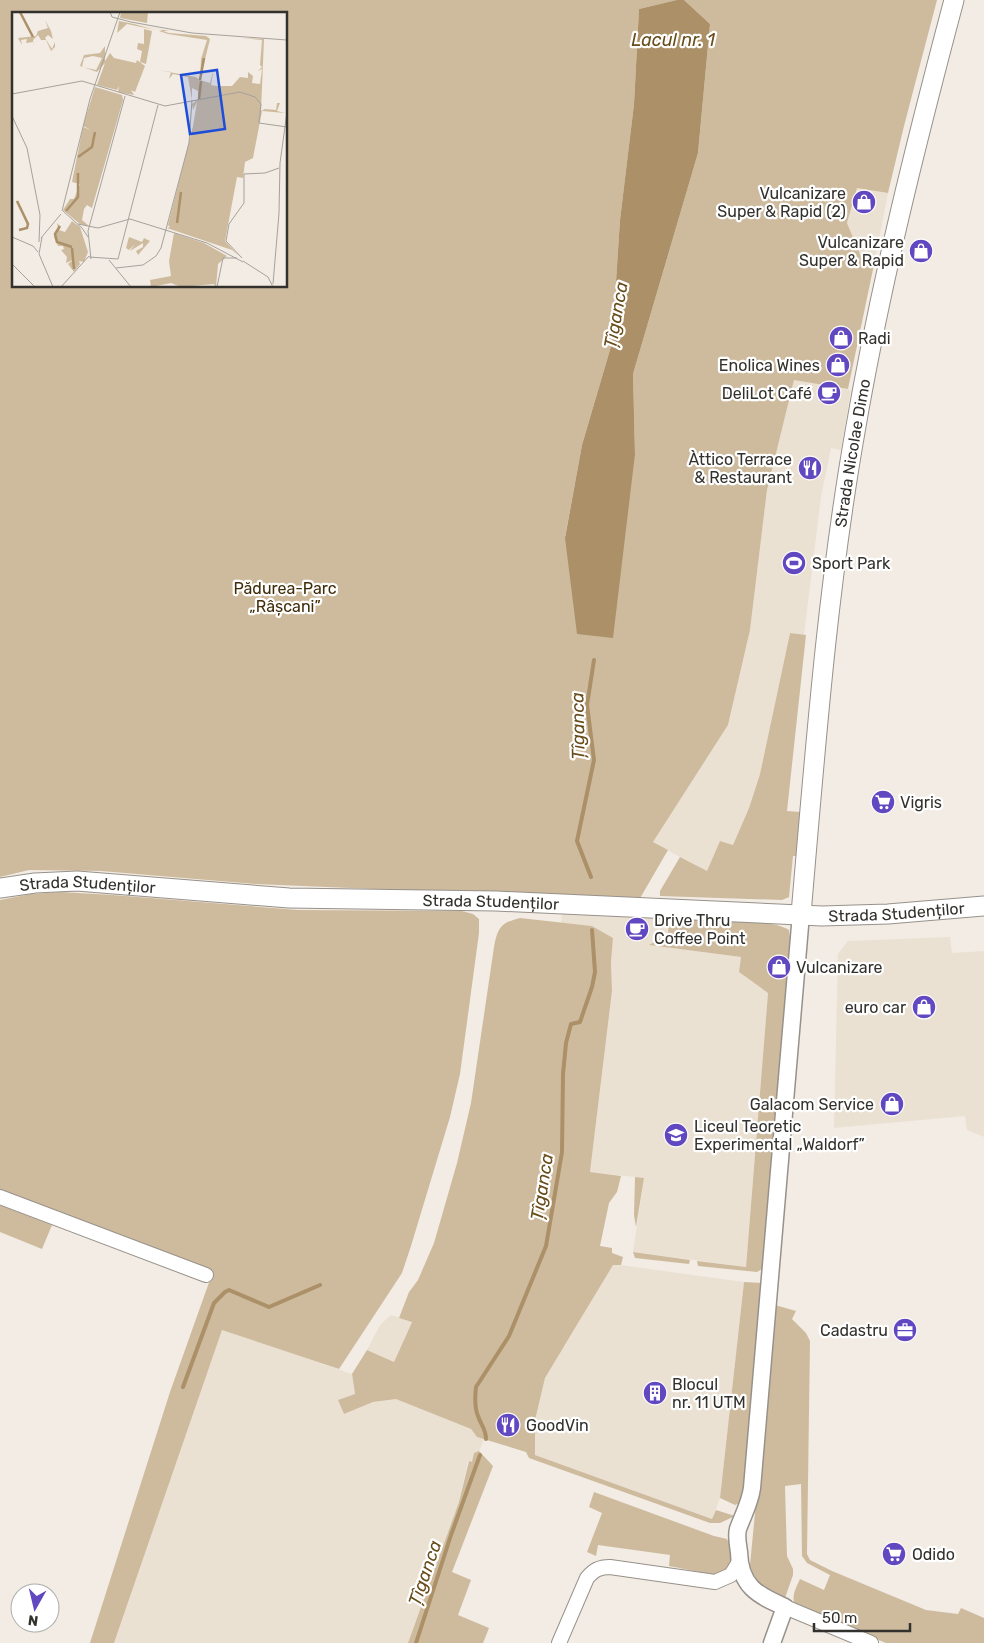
<svg xmlns="http://www.w3.org/2000/svg" width="984" height="1643" font-family="Rubik,sans-serif">
<style>
.built{fill:#ebe1d3}
.green{fill:#cebb9e;fill-rule:evenodd}
.water{fill:#ab9068}
.lines{fill:none;stroke-linecap:round;stroke-linejoin:round}
.stream{stroke:#ab9068;stroke-width:4}
.minor-casing{stroke:#97918a;stroke-width:16}
.tertiary-casing{stroke:#97918a;stroke-width:19}
.secondary-casing{stroke:#97918a;stroke-width:21}
.minor{stroke:#fff;stroke-width:14}
.tertiary{stroke:#fff;stroke-width:16}
.secondary{stroke:#fff;stroke-width:19}
.labels{text-anchor:middle;dominant-baseline:central;stroke-width:4.5;stroke-linejoin:round;paint-order:stroke}
.poi-label{font-size:16px;fill:#33312d;stroke:#fff;text-anchor:start}
.street-label{font-size:16px;fill:#33312d;stroke:#fff}
.park-label{font-size:16px;fill:#402c09;stroke:#fff}
.water-label{font-size:18px;font-style:italic;fill:#684c1a;stroke:#fff}
.inset-river{fill:none;stroke:#ab9068;stroke-width:2.5}
.inset-road{fill:none;stroke:#a6a19b;stroke-width:1}
.view{fill:#1d4ed8;fill-opacity:0.15;stroke:#1d4ed8;stroke-width:2.5}
.inset-edge{fill:none;stroke:#33312d;stroke-width:2.5}
</style>
<rect width="100%" height="100%" fill="#f2ece4"/>
<!-- built -->
<g class="built">
<path d="M857,188L888,193L876,255L862,259L847,223Z"/>
<path d="M794,379L851,390L841,450L831,448L821,497L804,635L790,633L760,774L749,808L733,845L720,841L707,872L653,842L728,725L750,630L767,490Z"/>
<path d="M562,914L669,918L668,934L650,945L741,957L739,972L768,993L746,1267L633,1252L644,1178L590,1172L612,991L611,962L613,939L592,926L561,923Z"/>
<path d="M950,937L952,953L984,951V1137L967,1130L965,1116L834,1128L838,954L848,941Z"/>
<path d="M613,1264L744,1282L720,1498L712,1519L535,1455L520,1324L564,1347Z"/>
<path d="M391,1315L412,1321L394,1362L367,1350L380,1325Z"/>
<path d="M222,1329L352,1374L355,1394L344,1414L373,1402L396,1398L471,1429L477,1437L484,1439L479,1452L472,1462L468,1461L459,1502L408,1643H114Z"/>
</g>
<!-- green -->
<g class="green">
<path d="M0,0H678L639,9L634,104L620,220L612,343L582,445L565,537L635,454L633,374L698,153L710,24L684,0H937L904,126L888,193L857,188L847,223L862,259L876,255L848,389L794,380L767,490L750,630L728,725L653,842L668,850L639,900L255,884L101,871L29,870L0,877ZM14,14H286V286H14Z"/>
<path d="M790,633L806,635L787,811L800,812L796,856H793L789,897L782,900L660,896V891L680,857L707,871L720,841L733,845L749,808L760,774Z"/>
<path d="M61,892L113,895L298,910L462,911L473,914L479,919V933L460,1074L450,1117L411,1246L402,1273L339,1369L222,1330L114,1643H90L170,1392L212,1274L0,1191V900L31,894Z"/>
<path d="M520,918L592,926L613,938L611,962L612,991L590,1172L621,1176L617,1192L609,1203L600,1246L612,1248V1253L623,1257L621,1265H613L545,1378L535,1420V1455L712,1519L716,1510L735,1516L720,1523H710L529,1458L526,1452L477,1437L471,1429L396,1399L373,1402L344,1414L338,1400L355,1394L352,1374L367,1350L394,1362L412,1322L399,1318L409,1292L418,1280L434,1243L457,1163L471,1103L494,947C498,928 500,923 520,918Z"/>
<path d="M669,918C698,919 766,917 789,930L790,938L762,1269L757,1272L698,1266L697,1261L746,1267L768,993L739,972L741,957L649,945L668,934Z"/>
<path d="M635,1177L644,1178L636,1227L634,1215Z"/>
<path d="M0,1205L52,1225L42,1249L0,1232Z"/>
<path d="M633,1252L690,1260L689,1264L635,1258Z"/>
<path d="M744,1282L763,1283L745,1501L735,1505L720,1498Z"/>
<path d="M775,1305L796,1311L792,1319L806,1333L810,1341L807,1554L810,1560L832,1571L926,1610L958,1614L961,1608L984,1618V1643H886L795,1605C791,1596 796,1588 800,1579L824,1590L830,1575L807,1563L802,1556L801,1484L785,1486L787,1556L793,1569V1575L785,1598C768,1600 754,1579 750,1565Z"/>
<path d="M479,1451L493,1466L452,1572L471,1580L458,1615L489,1628L483,1643H408L459,1502L469,1461L472,1462L474,1453Z"/>
<path d="M594,1492L714,1536L727,1539C735,1557 735,1563 720,1576L669,1566L670,1555L598,1545L596,1556L587,1552L602,1513L589,1507Z"/>
</g>
<!-- water -->
<path class="water" d="M677,0H684L710,24L698,153L633,374L635,454L613,638L577,634L565,538L582,445L612,343L620,220L634,104L639,9Z"/>
<g class="lines">
<!-- stream -->
<g class="stream">
<path d="M591,877L577,841L594,760L587,705L594,660"/>
<path d="M183,1387L214,1303L225,1292L229,1290L269,1307L320,1285"/>
<path d="M486,1439C486,1429 481,1425 478,1416C474,1407 475,1396 476,1387L509,1336L546,1246L562,1152L563,1074L566,1043L571,1024L580,1022L592,987L595,972L592,930"/>
<path d="M416,1643L451,1535L480,1455"/>
</g>
<!-- minor casing -->
<g class="minor-casing">
<g id="minor">
<path d="M0,1197L206,1275"/>
<path d="M785,1607L871,1643"/>
<path d="M559,1643L587,1578C594,1570 599,1567 610,1567L715,1582L731,1575L739,1562"/>
</g>
</g>
<!-- tertiary casing -->
<g class="tertiary-casing">
<path id="tertiary" d="M772,1643L785,1607C757,1595 740,1586 739,1552C738,1545 736,1536 738,1529C743,1515 750,1503 752,1488L801,914"/>
</g>
<!-- secondary casing -->
<g class="secondary-casing">
<g id="secondary">
<path id="s1" d="M0,888L35,883L77,881L289,898L496,901L822,916L888,914L984,906"/>
<path id="s2" d="M801,914C815,753 827,591 855,432C880,286 916,143 954,0"/>
</g>
</g>
<!-- minor -->
<use href="#minor" class="minor"/>
<!-- tertiary -->
<use href="#tertiary" class="tertiary"/>
<!-- secondary -->
<use href="#secondary" class="secondary"/>
</g>
<!-- icons -->
<defs>
<g id="shop-disc" transform="scale(1.25)"><circle r="9.5" fill="#6248c0" stroke="#fff"/><path d="M-5-2.5h2.3a2.7 3.5 0 0 1 5.4 0H5L5.5 6h-11ZM-1.5-2.5h3a1.5 2.3 0 0 0-3 0Z" fill="#fff"/></g>
<g id="cafe-disc" transform="scale(1.25)"><circle r="9.5" fill="#6248c0" stroke="#fff"/><path d="M-5.5-4.5H6V0H3Q3 3.5 0 3.5H-2.5Q-5.5 3.5-5.5 0ZM3-3.2v2h1.7v-2ZM-6 4.5H4V6H-6Z" fill="#fff"/></g>
<g id="restaurant-disc" transform="scale(1.25)"><circle r="9.5" fill="#6248c0" stroke="#fff"/><path d="M-5-6h1v4h1v-4h1v4h1v-4h1v5L-1.5 .5V6h-2V.5L-5-1ZM5-6V6H3V1.5H1.5Q1.5-4 5-6Z" fill="#fff"/></g>
<g id="stadium-disc" transform="scale(1.25)"><circle r="9.5" fill="#6248c0" stroke="#fff"/><path d="M0-5a6.5 5 0 1 0 0 10a6.5 5 0 1 0 0-10ZM-3.5-1.8h7v3.6h-7Z" fill="#fff"/></g>
<g id="supermarket-disc" transform="scale(1.25)"><circle r="9.5" fill="#6248c0" stroke="#fff"/><path d="M-6-5.5h2.5l.6 2H6L4.5 2H-2.5L-4.4-4H-6ZM-1.5 3.2a1.3 1.3 0 1 0 .1 0ZM3 3.2a1.3 1.3 0 1 0 .1 0Z" fill="#fff"/></g>
<g id="school-disc" transform="scale(1.25)"><circle r="9.5" fill="#6248c0" stroke="#fff"/><path d="M0-5L7-2L0 1L-7-2ZM-4 1L0 2.5L4 1V4Q0 6-4 4Z" fill="#fff"/></g>
<g id="office-disc" transform="scale(1.25)"><circle r="9.5" fill="#6248c0" stroke="#fff"/><path d="M-6-3h4V-5.5h4V-3h4V5H-6ZM-1-4.5V-3h2v-1.5ZM-6 0V1H6V0Z" fill="#fff"/></g>
<g id="building-disc" transform="scale(1.25)"><circle r="9.5" fill="#6248c0" stroke="#fff"/><path d="M-4-6H4V6H1V3H-1V6H-4ZM-2.5-4.3h1.7v1.8h-1.7ZM.8-4.3h1.7v1.8H.8ZM-2.5-1h1.7V.8h-1.7ZM.8-1h1.7V.8H.8Z" fill="#fff"/></g>
</defs>
<g fill-rule="evenodd">
<use href="#shop-disc" x="864" y="202"/>
<use href="#shop-disc" x="921" y="251"/>
<use href="#shop-disc" x="841" y="338"/>
<use href="#shop-disc" x="838" y="365"/>
<use href="#cafe-disc" x="829" y="393"/>
<use href="#restaurant-disc" x="810" y="468"/>
<use href="#stadium-disc" x="794" y="563"/>
<use href="#supermarket-disc" x="883" y="802"/>
<use href="#cafe-disc" x="637" y="929"/>
<use href="#shop-disc" x="779" y="967"/>
<use href="#shop-disc" x="924" y="1007"/>
<use href="#shop-disc" x="892" y="1104"/>
<use href="#school-disc" x="676" y="1135"/>
<use href="#office-disc" x="905" y="1330"/>
<use href="#building-disc" x="655" y="1393"/>
<use href="#restaurant-disc" x="508" y="1425"/>
<use href="#supermarket-disc" x="894" y="1554"/>
</g>
<g class="labels">
<!-- poi labels -->
<g class="poi-label">
<text x="846" y="193" text-anchor="end">Vulcanizare<tspan x="846" dy="18">Super &amp; Rapid (2)</tspan></text>
<text x="904" y="242" text-anchor="end">Vulcanizare<tspan x="904" dy="18">Super &amp; Rapid</tspan></text>
<text x="858" y="338">Radi</text>
<text x="820" y="365" text-anchor="end">Enolica Wines</text>
<text x="812" y="393" text-anchor="end">DeliLot Café</text>
<text x="792" y="459" text-anchor="end">Àttico Terrace<tspan x="792" dy="18">&amp; Restaurant</tspan></text>
<text x="812" y="563">Sport Park</text>
<text x="900" y="802">Vigris</text>
<text x="654" y="920">Drive Thru<tspan x="654" dy="18">Coffee Point</tspan></text>
<text x="796" y="967">Vulcanizare</text>
<text x="906" y="1007" text-anchor="end">euro car</text>
<text x="874" y="1104" text-anchor="end">Galacom Service</text>
<text x="694" y="1126">Liceul Teoretic<tspan x="694" dy="18">Experimental „Waldorf”</tspan></text>
<text x="888" y="1330" text-anchor="end">Cadastru</text>
<text x="672" y="1384">Blocul<tspan x="672" dy="18">nr. 11 UTM</tspan></text>
<text x="526" y="1425">GoodVin</text>
<text x="912" y="1554">Odido</text>
</g>
<!-- street labels -->
<g class="street-label">
<text stroke="none"><textPath href="#s2" startOffset="464">Strada Nicolae Dimo</textPath></text>
<text stroke="none"><textPath href="#s1" startOffset="88">Strada Studenților</textPath></text>
<text stroke="none"><textPath href="#s1" startOffset="492">Strada Studenților</textPath></text>
<text stroke="none"><textPath href="#s1" startOffset="898">Strada Studenților</textPath></text>
</g>
<!-- park labels -->
<g class="park-label">
<text x="285" y="588">Pădurea-Parc<tspan x="285" dy="18">„Râșcani”</tspan></text>
</g>
<!-- water labels -->
<g class="water-label">
<text x="673" y="40">Lacul nr. 1</text>
<text transform="translate(616 315) rotate(-80)">Țîganca</text>
<text transform="translate(578 726) rotate(-91)">Țîganca</text>
<text transform="translate(542 1187) rotate(-81)">Țîganca</text>
<text transform="translate(425 1573) rotate(-71)">Țîganca</text>
</g>
</g>
<!-- overview -->
<g transform="translate(12 12)">
<rect width="275" height="275" fill="#f2ece4"/>
<path d="M109,0H136L135,11L108,6ZM33,8L39,19L41,27L36,23L33,26L40,37L43,30V35L39,39L34,28H29L26,23L21,28L22,35L21,30L14,31L15,27L9,28L10,33L6,26L24,24L26,19L36,16ZM107,9L157,19H151L157,21L194,24L198,27L188,68L198,71L202,56L199,73L204,74H220L228,65L236,66V60L241,64L240,71L248,72L250,57L246,59L250,55L248,53L250,28L230,26L252,27L249,99L253,97L264,98L265,91H268L265,99L273,101L250,99L241,146L233,150L231,166L225,165L213,229L227,244L220,238L155,216L158,215L156,213L181,114L185,90L181,98L180,92L186,87V79L180,76V88L176,65L161,62L157,67L159,60L146,58L184,65L188,68L189,47L195,28L156,22L147,19L151,18L122,12L143,18L115,12L105,21ZM132,17L140,19L134,52L128,50L130,39L125,37L126,31L132,32ZM93,34V49L98,41L102,46L124,51L125,48L133,54L123,80L119,78L122,83L106,80L107,74L105,78L85,73L93,51L85,60L68,54L72,43L88,41ZM81,44L90,46L84,58L70,55L72,46ZM83,75L110,83L111,88L80,196L75,193L72,197L70,208L77,214L68,212L51,198L58,187H62L68,172L60,170L71,115L79,118L71,114ZM60,209L68,215L76,240L72,250L67,249L68,252L62,260L56,252L61,248L54,251L55,245L49,238L52,237L51,234H46L42,225L46,216L45,211L48,214L47,218L53,220ZM162,221L192,231L215,244L206,252L204,275L202,272L169,275L159,271L139,275L138,268L159,264L157,249ZM117,225L130,230L132,226L138,229L126,243L124,239L131,235V231L118,239L123,232L117,238L114,236Z" fill="#cebb9e" fill-rule="evenodd"/>
<path class="inset-river" d="M8,0L21,25M188,68L192,46M187,87L189,69M66,145L80,135L83,120M5,189L16,212L15,216L7,218M54,199L66,185V161M165,211L169,180M48,214L43,222L45,230L60,235M60,236L62,257"/>
<path class="inset-road" d="M98,0L100,5L119,10M119,10L180,21L275,28M0,82L70,69L153,94L228,80L243,85L249,92L247,111L275,115M0,104L15,136L28,203L27,230M50,199L78,87L108,0M51,199L70,216L76,225M66,212L86,216L118,207L195,231L231,250M0,225L21,234L26,240M30,225L27,242L41,275M29,226L49,202M77,245L106,247L146,93M230,246L214,229L217,212L232,191V162L253,161L267,156M79,247L76,219L113,84M97,248L119,275M231,249L256,265L261,275M0,252L23,275M104,256L131,253L144,244L149,236L177,131L180,88M261,272L267,201L268,151L275,100M49,275L77,244M205,275L211,246H225"/>
<path class="view" d="M205,58L213,117L178,122L169,63Z"/>
<rect width="275" height="275" class="inset-edge"/>
</g>
<!-- north arrow -->
<g transform="translate(35 1608) rotate(188)"><circle r="24" fill="#ffffff" stroke="#adadab"/>
<path d="M0-4L9 19L0 12L-9 19Z" fill="#6248c0"/>
<text y="-8" font-size="14" font-weight="bold" text-anchor="middle" fill="#33312d">N</text>
</g>
<!-- scale -->
<path d="M814 1623v8h96v-8" fill="none" stroke="#33312d" stroke-width="2.5"/>
<text x="822" y="1623" font-size="15" fill="#33312d" stroke="#ffffff" stroke-width="4" paint-order="stroke">50 m</text>
</svg>
